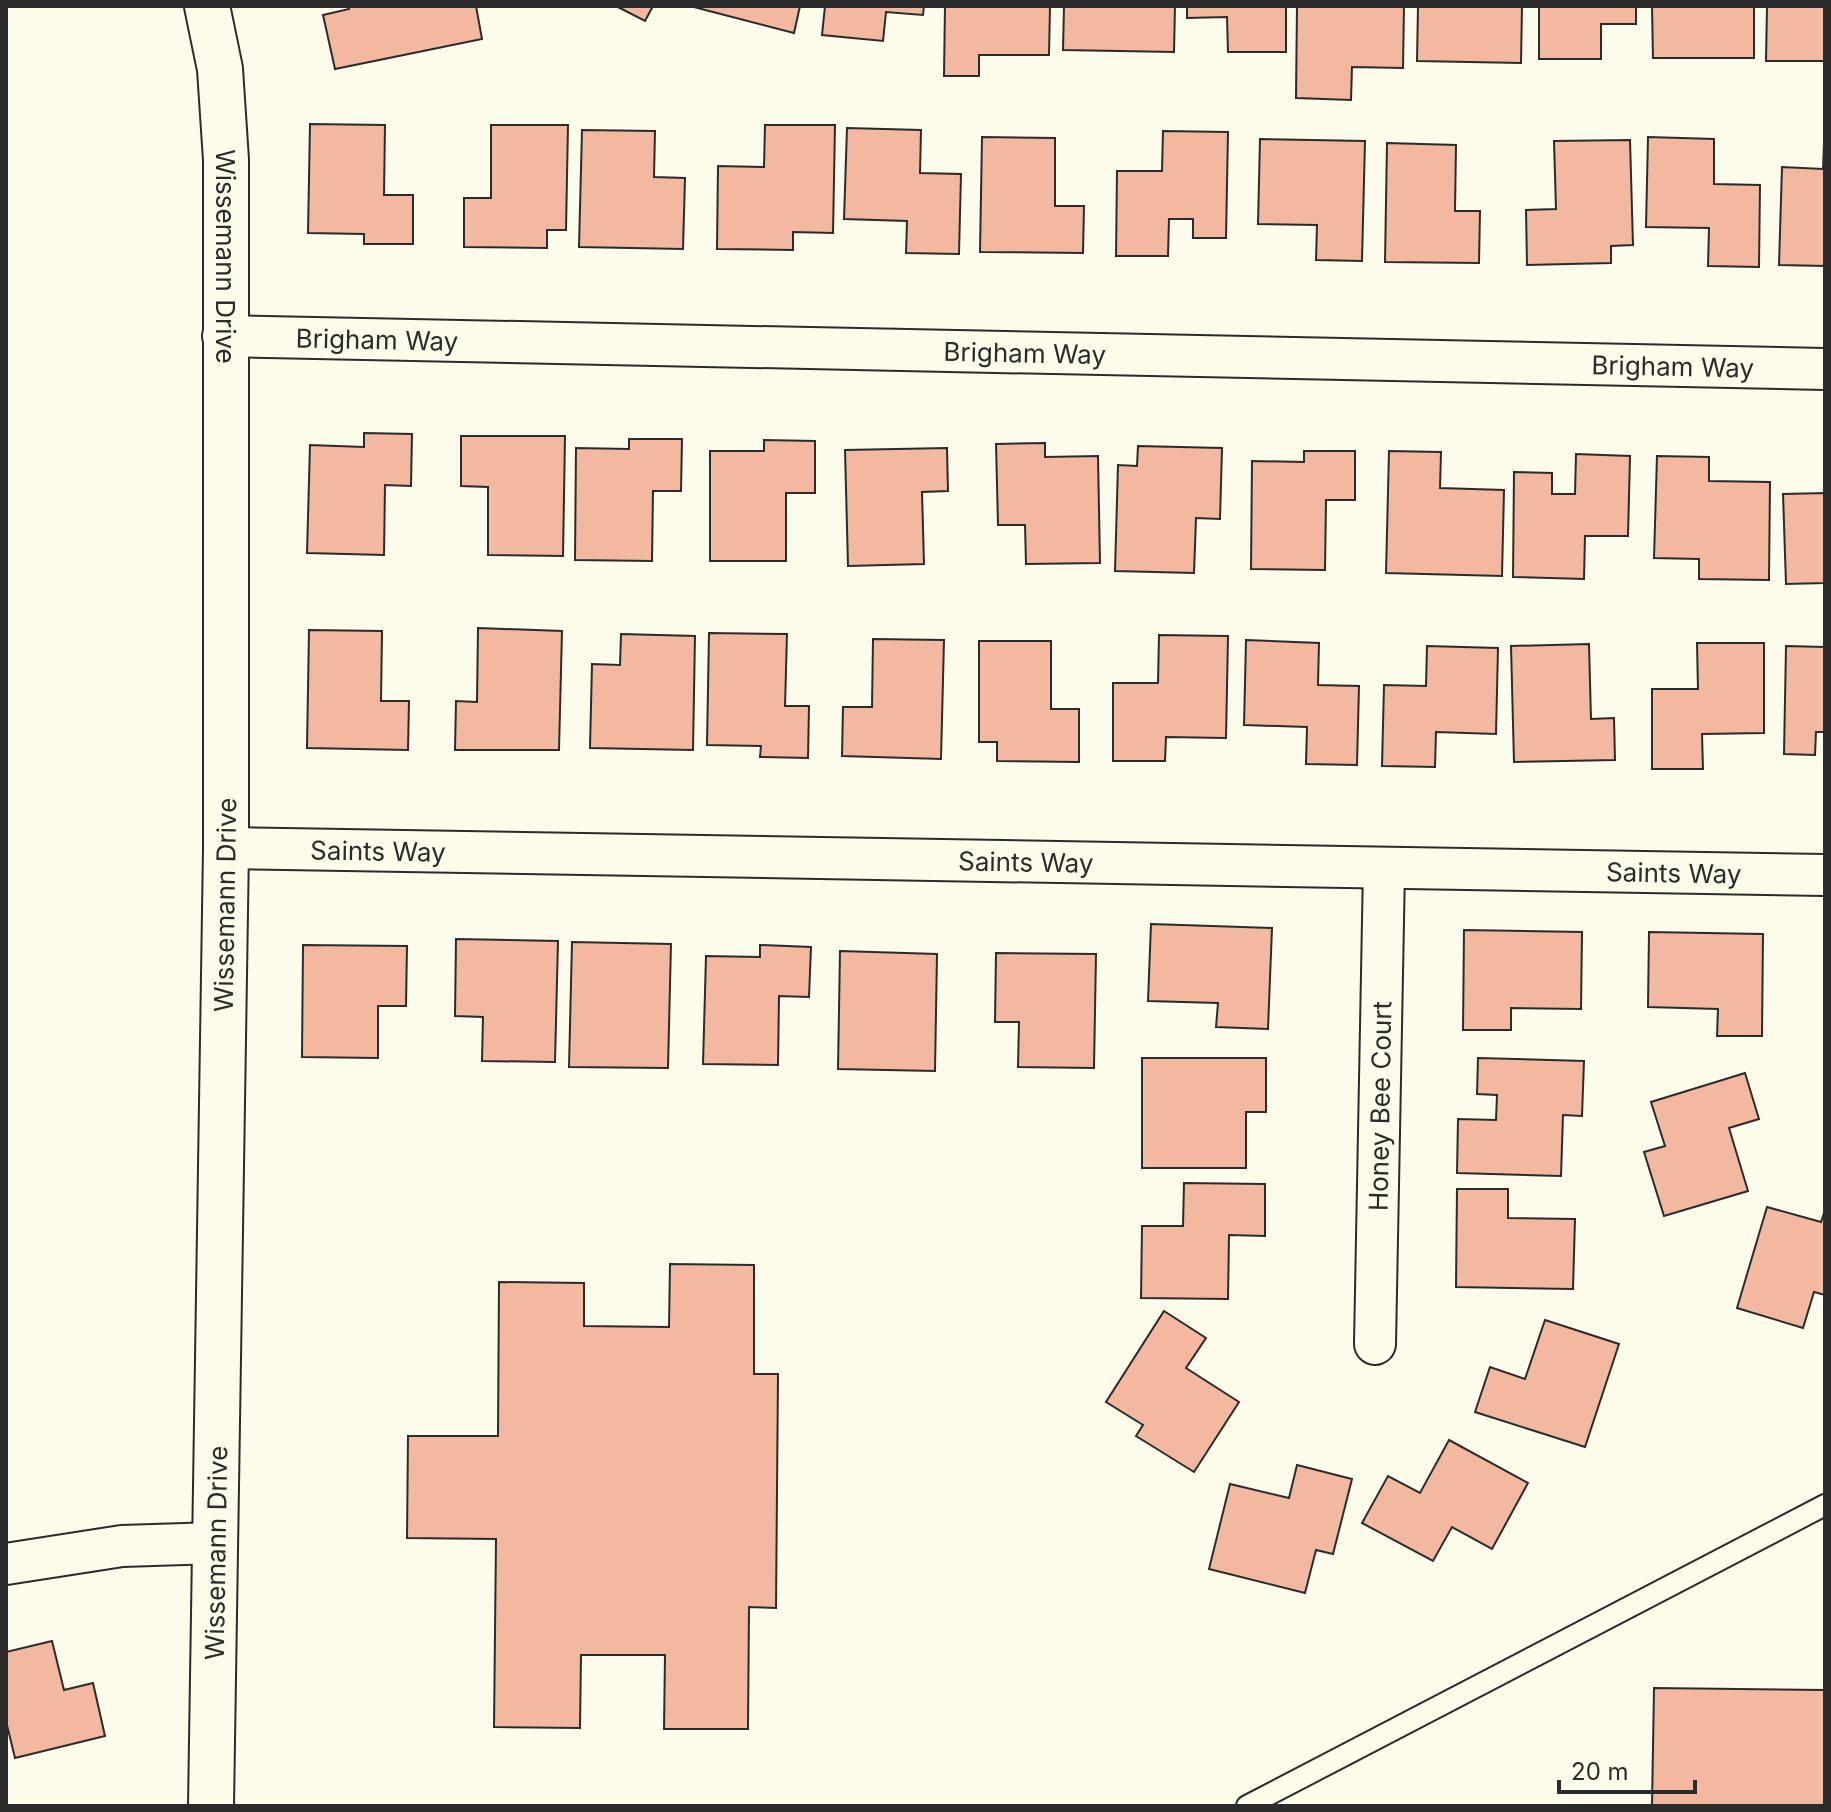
<svg xmlns="http://www.w3.org/2000/svg" width="1831" height="1812" font-family="Inter,sans-serif">
<style>
.building{fill:#f2b8a0;stroke:#2b2b2b;stroke-width:2}
.lines{fill:none;stroke-linecap:round;stroke-linejoin:round}
.lane-casing{stroke:#2b2b2b;stroke-width:24}
.street-casing{stroke:#2b2b2b;stroke-width:44}
.secondary-casing{stroke:#2b2b2b;stroke-width:48}
.lane{stroke:#fdfbea;stroke-width:20}
.street{stroke:#fdfbea;stroke-width:40}
.secondary{stroke:#fdfbea;stroke-width:44}
.labels{text-anchor:middle;dominant-baseline:central;stroke-width:6;stroke-linejoin:round;paint-order:stroke}
.street-label{font-size:26px;fill:#2b2b2b;stroke:#fdfbea}
</style>
<rect width="100%" height="100%" fill="#fdfbea"/>
<!-- building -->
<g class="building">
<path d="M349,6H476L482,39L335,69L323,15L349,9Z"/>
<path d="M616,6H653L645,21Z"/>
<path d="M690,6H800L794,33Z"/>
<path d="M825,6H924L923,15L886,12L883,41L822,35Z"/>
<path d="M945,6H1050L1049,55H979V76H944Z"/>
<path d="M1064,6H1175L1174,52L1063,50Z"/>
<path d="M1187,6H1286V52H1228L1227,17L1187,18Z"/>
<path d="M1297,6H1404L1403,68L1352,67L1351,100L1296,98Z"/>
<path d="M1418,6H1522L1521,63L1417,61Z"/>
<path d="M1539,6H1636V24H1601V59H1539Z"/>
<path d="M1652,6H1754V58H1653Z"/>
<path d="M1767,6H1825V61H1766Z"/>
<path d="M310,124L385,125L384,195H413V244H364V234L308,233Z"/>
<path d="M491,125H568L566,230H547V248L464,247V198H491Z"/>
<path d="M765,125H835L833,233L793,232V250L717,249L718,166L764,167Z"/>
<path d="M847,128L921,130L920,173L961,174L959,254L906,253L907,221L844,219Z"/>
<path d="M582,130L655,131L654,177L685,178L683,249L579,247Z"/>
<path d="M1163,131L1228,132L1226,238H1193V219H1169L1168,256H1116L1117,171H1162Z"/>
<path d="M982,137L1055,138V206H1084L1083,253L980,252Z"/>
<path d="M1648,137L1714,139V184L1760,185L1759,267L1708,266L1709,228L1646,227Z"/>
<path d="M1260,139L1365,141L1362,261L1316,260L1317,225L1258,224Z"/>
<path d="M1630,140L1633,245L1611,246V263L1527,265L1526,210L1556,209L1554,141Z"/>
<path d="M1387,143L1456,145L1455,211H1480L1479,263L1385,262Z"/>
<path d="M1824,143L1825,266L1779,265L1782,167L1823,169Z"/>
<path d="M364,433L412,434L411,486L385,485L384,555L307,553L310,445L364,447Z"/>
<path d="M461,436H565L563,556L488,555V487L461,486Z"/>
<path d="M629,439H682L681,491H653L652,561L575,560L576,448L629,449Z"/>
<path d="M764,440L815,441V493H786V561H710V451H764Z"/>
<path d="M1045,443V457L1098,456L1100,563L1026,564L1025,525H998L996,444Z"/>
<path d="M1138,446L1222,448L1220,519L1196,518L1194,573L1115,571L1118,465L1137,466Z"/>
<path d="M947,448L948,491L922,492L924,564L848,566L845,450Z"/>
<path d="M1304,451H1355V500H1326L1325,570L1251,569L1252,461L1304,462Z"/>
<path d="M1389,451L1441,452L1440,488L1504,490L1502,576L1386,573Z"/>
<path d="M1576,454L1630,456L1628,536H1585L1584,579L1513,577L1514,472L1552,473V494H1575Z"/>
<path d="M1657,456L1709,457V481L1770,482L1769,580L1699,579V559L1654,558Z"/>
<path d="M1825,493V583L1786,584L1783,494Z"/>
<path d="M478,628L562,631L559,750H455L456,701L477,702Z"/>
<path d="M309,630L382,631L381,701H409L408,750L307,748Z"/>
<path d="M709,633L787,634L785,706H809L808,758L760,757L761,746L707,745Z"/>
<path d="M621,634L695,636L693,750L590,748L592,664L620,665Z"/>
<path d="M1159,635L1228,636L1226,738L1166,737L1165,761H1113V683H1158Z"/>
<path d="M873,639L944,640L941,759L842,756L843,707H872Z"/>
<path d="M1246,640L1319,643L1318,685L1359,686L1357,765L1306,764L1307,727L1244,725Z"/>
<path d="M979,641H1051V709H1079V762L997,761V742H979Z"/>
<path d="M1697,643H1764V733L1702,734L1703,769H1652V689H1698Z"/>
<path d="M1589,644L1591,719L1614,718L1615,760L1514,762L1511,646Z"/>
<path d="M1427,646L1498,648L1496,734L1436,732L1435,767L1382,766L1384,685L1426,686Z"/>
<path d="M1786,646L1825,647V732H1816L1815,755L1784,754Z"/>
<path d="M1151,924L1272,928L1268,1029L1216,1027L1218,1003L1148,1001Z"/>
<path d="M1464,930L1582,932L1581,1009L1511,1008V1030H1463Z"/>
<path d="M1649,932L1763,934L1762,1036H1717L1718,1009L1648,1007Z"/>
<path d="M456,939L558,941L555,1062L482,1061L483,1017L455,1016Z"/>
<path d="M572,942L671,944L668,1068L569,1067Z"/>
<path d="M303,945L407,946L406,1006H378V1058L302,1057Z"/>
<path d="M760,945L811,947L809,997L779,996L778,1065L703,1064L706,956L760,957Z"/>
<path d="M840,951L937,954L935,1071L838,1069Z"/>
<path d="M996,953L1096,954L1094,1068L1018,1067L1019,1022H995Z"/>
<path d="M1142,1058H1266V1112H1246V1168H1142Z"/>
<path d="M1478,1058L1584,1061L1582,1116L1563,1115L1561,1176L1457,1173L1458,1119L1496,1120L1497,1095L1477,1094Z"/>
<path d="M1745,1073L1759,1119L1729,1128L1748,1191L1664,1216L1644,1152L1665,1146L1651,1102Z"/>
<path d="M1184,1183L1265,1184V1236L1229,1235L1228,1299L1141,1298L1142,1226H1183Z"/>
<path d="M1457,1189H1508V1218L1575,1219L1573,1289L1456,1287Z"/>
<path d="M1767,1207L1821,1222L1825,1210V1295L1814,1292L1803,1328L1737,1308Z"/>
<path d="M670,1264L754,1265V1374H778L776,1608L749,1607L748,1729H664L665,1655H581L580,1728L494,1727L496,1539L407,1538L408,1436H498L499,1282L584,1283V1326L669,1327Z"/>
<path d="M1164,1311L1206,1338L1186,1368L1239,1402L1194,1472L1136,1436L1143,1425L1106,1402Z"/>
<path d="M1545,1320L1619,1344L1585,1447L1475,1412L1490,1367L1525,1379Z"/>
<path d="M1449,1440L1528,1483L1492,1549L1452,1527L1433,1561L1362,1523L1388,1476L1420,1493Z"/>
<path d="M1297,1465L1352,1479L1333,1554L1316,1550L1305,1593L1209,1569L1230,1484L1289,1498Z"/>
<path d="M52,1641L64,1690L93,1683L105,1736L15,1758L6,1721V1652Z"/>
<path d="M1654,1688L1825,1690V1806H1652Z"/>
</g>
<g class="lines">
<!-- lane casing -->
<g class="lane-casing">
<path id="lane" d="M1247,1806L1825,1505"/>
</g>
<!-- street casing -->
<g class="street-casing">
<g id="street">
<path id="s1" d="M223,336L1825,369"/>
<path id="s2" d="M226,848L1825,875"/>
<path id="s3" d="M1375,1344L1384,868"/>
<path d="M6,1564L122,1546L216,1543"/>
</g>
</g>
<!-- secondary casing -->
<g class="secondary-casing">
<g id="secondary">
<path id="s4" d="M207,6L220,69L226,160V848L211,1806"/>
</g>
</g>
<!-- lane -->
<use href="#lane" class="lane"/>
<!-- street -->
<use href="#street" class="street"/>
<!-- secondary -->
<use href="#secondary" class="secondary"/>
</g>
<g class="labels">
<!-- street labels -->
<g class="street-label">
<text stroke="none"><textPath href="#s4" startOffset="252">Wissemann Drive</textPath></text>
<text stroke="none"><textPath href="#s1" startOffset="154">Brigham Way</textPath></text>
<text stroke="none"><textPath href="#s1" startOffset="802">Brigham Way</textPath></text>
<text stroke="none"><textPath href="#s1" startOffset="1450">Brigham Way</textPath></text>
<text stroke="none"><textPath href="#s2" startOffset="152">Saints Way</textPath></text>
<text stroke="none"><textPath href="#s2" startOffset="800">Saints Way</textPath></text>
<text stroke="none"><textPath href="#s2" startOffset="1448">Saints Way</textPath></text>
<text transform="translate(225 905) rotate(-89)">Wissemann Drive</text>
<text stroke="none"><textPath href="#s3" startOffset="238">Honey Bee Court</textPath></text>
<text transform="translate(216 1553) rotate(-89)">Wissemann Drive</text>
</g>
</g>
<!-- border -->
<rect width="1831" height="1812" fill="none" stroke="#2b2b2b" stroke-width="16"/>
<!-- scale -->
<path d="M1559 1780v12h136v-12" fill="none" stroke="#2b2b2b" stroke-width="4"/>
<text x="1571" y="1780" font-size="24" fill="#2b2b2b" stroke="#fdfbea" stroke-width="6" paint-order="stroke">20 m</text>
</svg>
